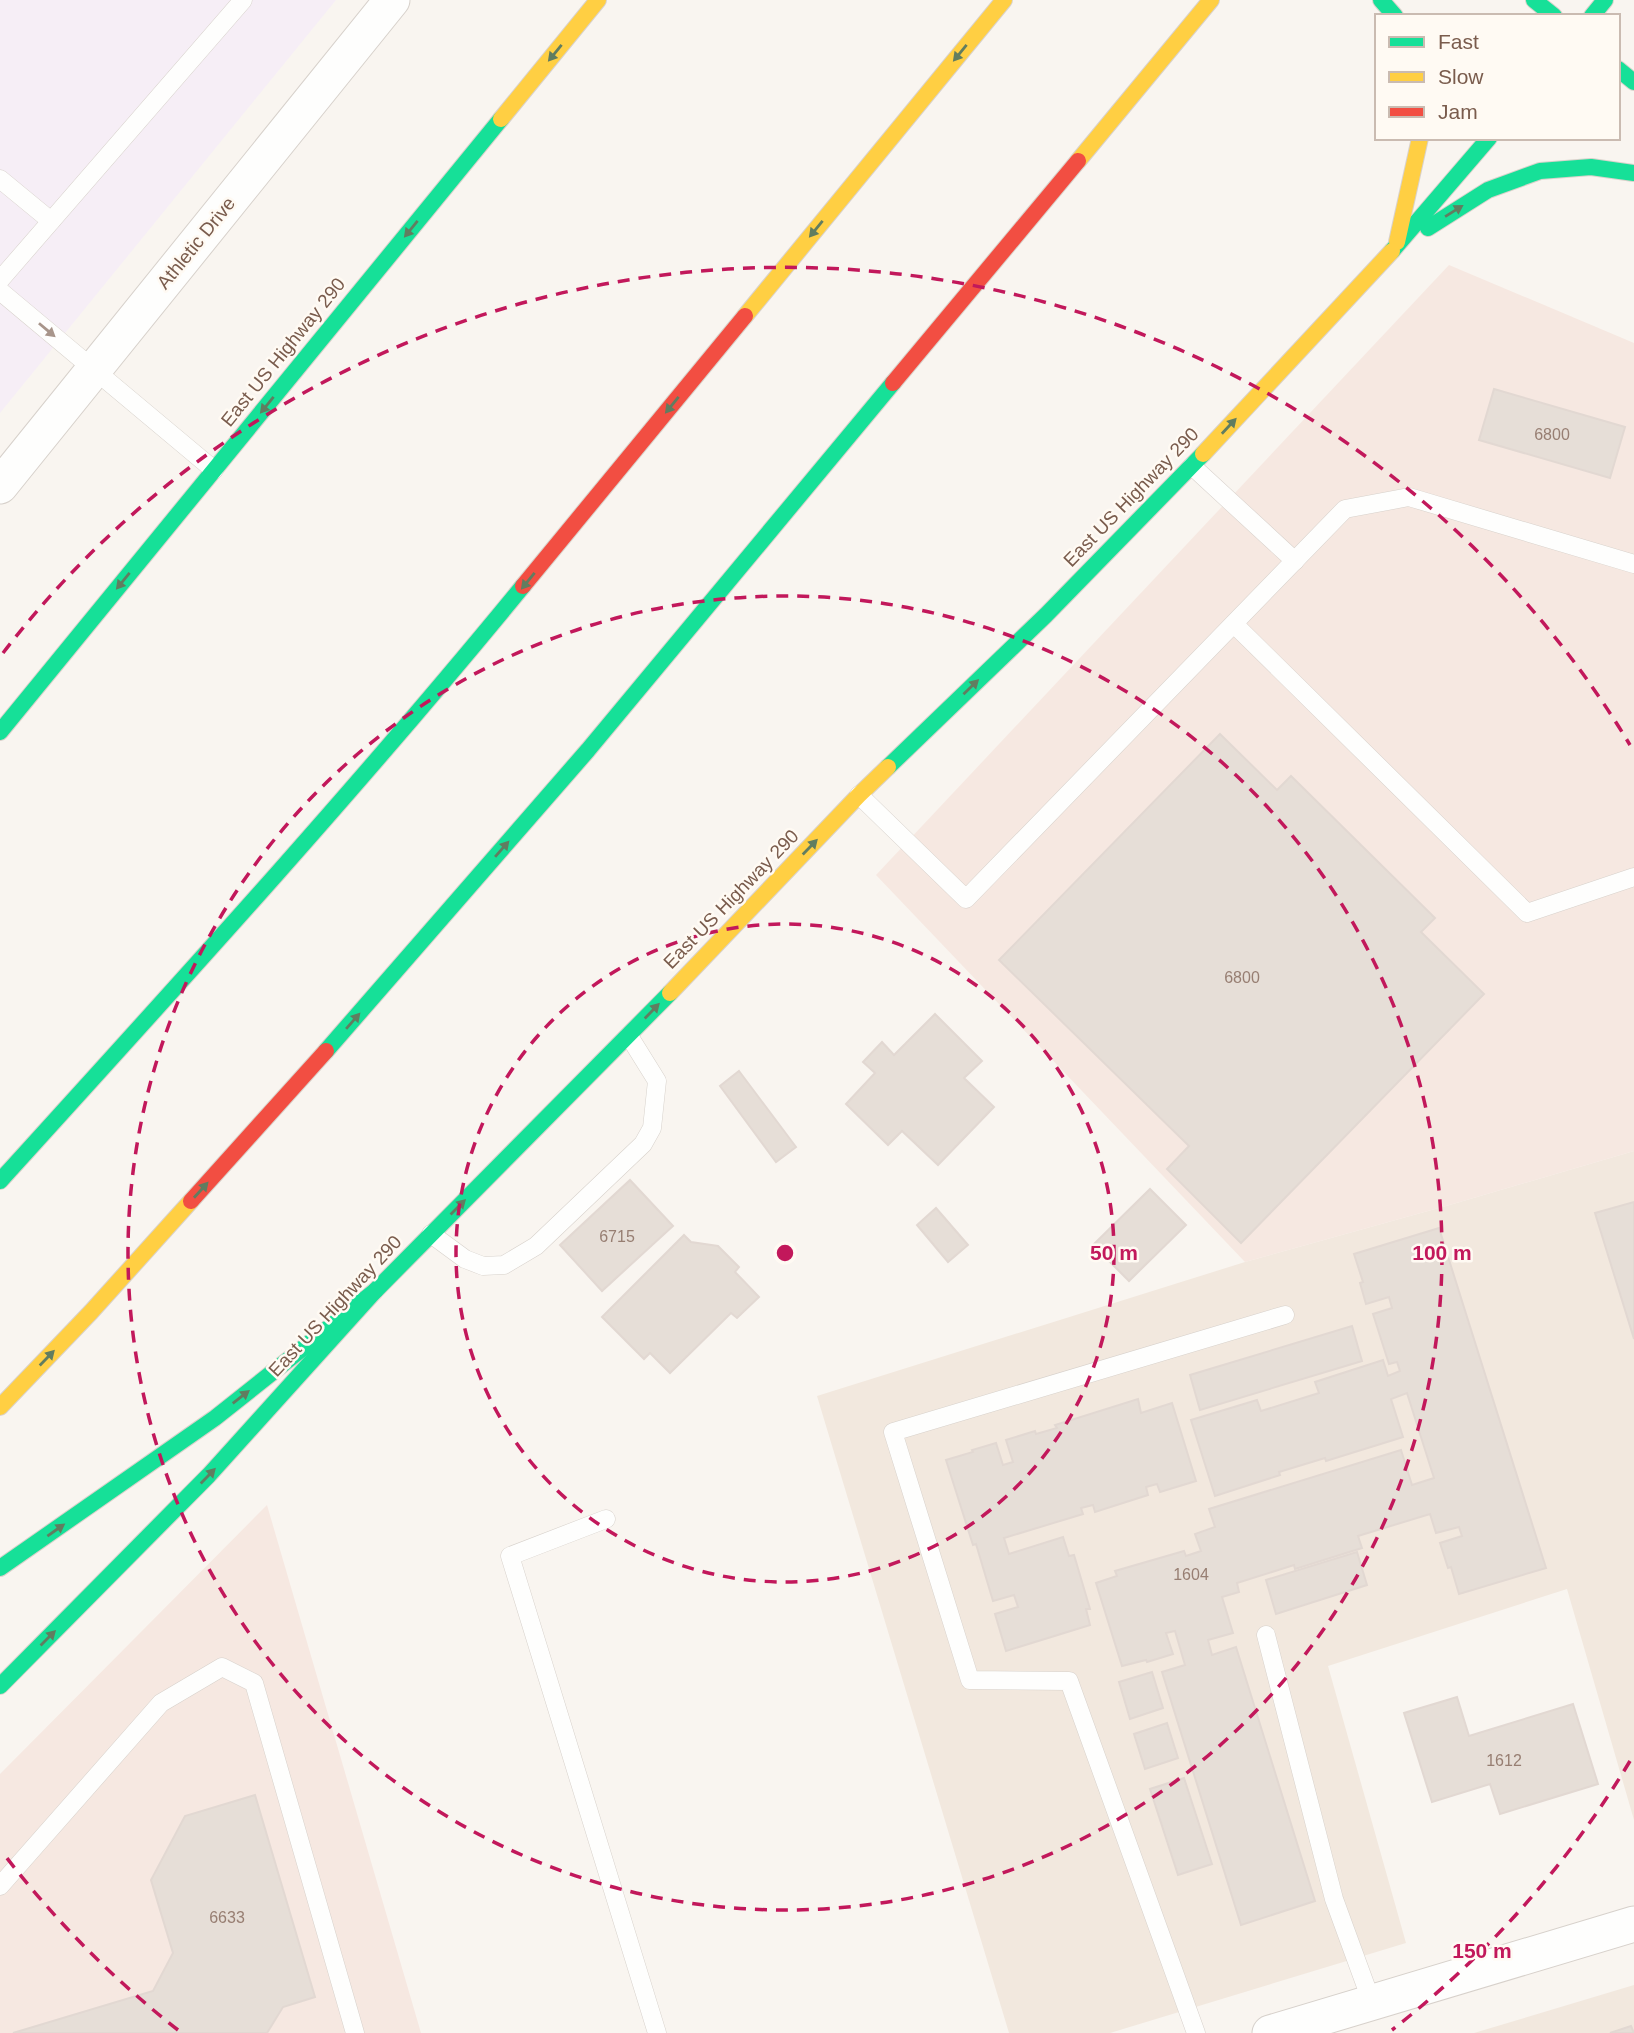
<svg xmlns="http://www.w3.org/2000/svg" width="1634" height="2033" font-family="Arial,sans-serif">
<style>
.residential{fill:#f2e8de}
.commercial{fill:#f6e8e1}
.education{fill:#f6eef6}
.building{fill:#e6ded7;stroke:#e2d8d2;stroke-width:2}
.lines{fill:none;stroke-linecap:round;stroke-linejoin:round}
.lane-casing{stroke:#d7d1cb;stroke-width:19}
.street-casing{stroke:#d7d1cb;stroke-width:37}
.fast-casing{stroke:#d9d2cb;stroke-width:18}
.slow-casing{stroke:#d9d2cb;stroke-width:18}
.jam-casing{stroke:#d9d2cb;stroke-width:18}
.lane{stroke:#fefefd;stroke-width:18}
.street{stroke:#fefefd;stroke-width:35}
.fast{stroke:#16e098;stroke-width:16}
.slow{stroke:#ffcf43;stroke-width:16}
.jam{stroke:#f24e42;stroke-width:16}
.oneway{fill:#617d60}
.oneway2{fill:#a8958b}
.ring{fill:none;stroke:#c2185b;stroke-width:3.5;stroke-dasharray:12 9}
.labels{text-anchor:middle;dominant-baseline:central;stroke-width:5;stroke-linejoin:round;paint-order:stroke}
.number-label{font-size:16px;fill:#977e72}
.street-label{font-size:19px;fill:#7a5c4d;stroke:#fffaf3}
.centre{fill:#c2185b;stroke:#fffaf3;stroke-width:3.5}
.ring-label{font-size:21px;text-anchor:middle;font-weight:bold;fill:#c2185b;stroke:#fffaf3;stroke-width:5;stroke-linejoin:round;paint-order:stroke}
</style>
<rect width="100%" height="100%" fill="#f9f5f0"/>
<!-- residential -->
<g class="residential">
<path d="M1634,1151V1820L1567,1589L1328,1666L1406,1943L1110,2033H1009L817,1396L1245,1262L1453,1204Z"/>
<path d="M1634,1985V2033H1474Z"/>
</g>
<!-- commercial -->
<g class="commercial">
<path d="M1449,265L1634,343V1151L1453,1204L1245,1262L876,875Z"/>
<path d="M267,1505L421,2033H0V1774Z"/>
</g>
<!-- education -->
<path class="education" d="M0,0H336L0,413Z"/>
<!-- building -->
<g class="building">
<path d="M1494,389L1625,427L1610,478L1479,440Z"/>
<path d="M1220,734L1277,790L1291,776L1435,918L1421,932L1484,994L1241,1243L1167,1169L1189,1146L999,960Z"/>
<path d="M935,1014L982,1061L964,1078L994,1107L938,1165L902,1131L888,1145L846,1104L875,1073L863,1062L882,1042L894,1055Z"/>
<path d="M739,1071L796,1147L776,1162L720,1086Z"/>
<path d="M630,1180L673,1226L602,1291L560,1245Z"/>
<path d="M1150,1189L1186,1225L1129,1281L1093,1245Z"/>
<path d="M1634,1202V1339L1595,1213Z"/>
<path d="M936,1208L968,1245L948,1262L917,1225Z"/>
<path d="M1439,1228L1546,1568L1459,1594L1451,1567L1448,1568L1440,1543L1462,1536L1459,1527L1436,1533L1430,1514L1358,1536L1362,1548L1295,1569L1294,1565L1237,1583L1239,1592L1222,1597L1233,1633L1208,1640L1212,1655L1236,1647L1315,1901L1241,1925L1162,1672L1185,1665L1175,1631L1166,1633L1173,1654L1147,1662L1146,1660L1122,1666L1096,1583L1117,1576L1115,1571L1184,1551L1186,1556L1201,1551L1195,1534L1215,1527L1209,1509L1401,1450L1412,1485L1434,1478L1407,1393L1391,1399L1403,1437L1326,1461L1325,1458L1279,1472L1280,1475L1215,1496L1191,1420L1257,1400L1261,1411L1319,1393L1315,1382L1383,1360L1388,1376L1400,1371L1397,1362L1389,1364L1373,1314L1392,1308L1389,1297L1366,1304L1360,1283L1363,1282L1354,1254Z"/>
<path d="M684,1235L691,1242L718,1246L739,1267L735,1272L759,1297L737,1318L731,1313L670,1373L650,1353L644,1359L602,1317Z"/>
<path d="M1352,1326L1362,1361L1200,1410L1190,1375Z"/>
<path d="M1138,1399L1141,1413L1172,1403L1196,1481L1160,1492L1157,1484L1146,1487L1148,1495L1095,1512L1093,1505L1081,1508L1083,1514L1004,1538L1009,1554L1063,1537L1069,1556L1074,1555L1090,1609H1086L1090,1625L1006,1651L995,1614L1018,1607L1014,1595L993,1601L976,1544L973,1545L946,1460L973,1452L972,1450L996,1443L1003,1465L1013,1462L1006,1440L1035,1431L1036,1434L1057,1428L1055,1425Z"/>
<path d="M1357,1552L1367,1585L1276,1614L1266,1580Z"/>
<path d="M1152,1672L1163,1708L1130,1719L1119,1682Z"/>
<path d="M1457,1697L1469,1736L1573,1704L1598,1784L1500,1814L1490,1784L1432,1802L1404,1713Z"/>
<path d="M1167,1723L1178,1758L1145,1769L1134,1734Z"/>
<path d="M1184,1778L1212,1864L1178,1875L1150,1789Z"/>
<path d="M255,1795L315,1997L283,2007L267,2033H13L153,1991L173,1953L151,1880L185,1816Z"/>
<path d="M1631,2026L1634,2033H1610Z"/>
</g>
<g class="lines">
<!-- lane casing -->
<g class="lane-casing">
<g id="lane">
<path d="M0,179L51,221"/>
<path d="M0,280L243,0"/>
<path d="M0,291L214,470"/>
<path d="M1192,466L1295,561"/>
<path d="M1234,624L1527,913L1634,877"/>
<path d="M859,795L966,899L1345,509L1409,497L1634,564"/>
<path d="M431,1234L465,1259L483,1266L504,1265L536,1246L643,1144L652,1128L657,1081L629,1036"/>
<path d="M606,1519L510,1556L657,2033"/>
<path d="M1266,1635L1334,1899L1372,2003"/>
<path d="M0,1886L161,1703L222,1667L254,1683L355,2033"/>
<path d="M1196,2033L1069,1681L970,1680L893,1432L1285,1315"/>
</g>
</g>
<!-- street casing -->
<g class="street-casing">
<g id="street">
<path d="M0,486L392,0"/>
<path d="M1270,2033L1634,1924"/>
</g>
</g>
<!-- fast casing -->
<g class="fast-casing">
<g id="fast">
<path d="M1381,0L1395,16"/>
<path d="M1534,0L1554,16"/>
<path d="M1592,16L1605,0"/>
<path d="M1618,69L1634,82"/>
<path d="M1428,228L1488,190L1540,171L1591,167L1634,173"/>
<path d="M1392,251L1489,138"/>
<path d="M0,732L501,119"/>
<path d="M888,767L1046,615L1203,454"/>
<path d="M326,1051L588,750L893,383"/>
<path d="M0,1181C177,986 356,790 523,586"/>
<path d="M0,1568L215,1418L375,1291"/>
<path d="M0,1686L209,1475L375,1291L670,993"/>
</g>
</g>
<!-- slow casing -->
<g class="slow-casing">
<g id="slow">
<path d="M501,119L598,0"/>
<path d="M1078,161L1211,0"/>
<path d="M1397,242L1420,138"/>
<path d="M745,316L1004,0"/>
<path d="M1203,454L1392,251"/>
<path d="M670,993L859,795L888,767"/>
<path d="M0,1407L91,1312L191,1201"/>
</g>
</g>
<!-- jam casing -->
<g class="jam-casing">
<g id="jam">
<path d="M893,383L1078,161"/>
<path d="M523,586L745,316"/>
<path d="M191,1201L326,1051"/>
</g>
</g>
<!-- lane -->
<use href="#lane" class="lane"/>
<!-- street -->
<use href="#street" class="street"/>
<!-- fast -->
<use href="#fast" class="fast"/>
<!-- slow -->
<use href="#slow" class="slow"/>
<!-- jam -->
<use href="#jam" class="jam"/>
</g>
<!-- one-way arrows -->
<defs><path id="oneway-solid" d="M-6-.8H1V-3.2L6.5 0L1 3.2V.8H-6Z" transform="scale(1.75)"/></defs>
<g class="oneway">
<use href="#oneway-solid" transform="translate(555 53) rotate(129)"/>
<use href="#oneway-solid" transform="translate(960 53) rotate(129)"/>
<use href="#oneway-solid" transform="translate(1454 211) rotate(-32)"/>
<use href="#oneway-solid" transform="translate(411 229) rotate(129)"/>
<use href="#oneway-solid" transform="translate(816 229) rotate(129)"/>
<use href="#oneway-solid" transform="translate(267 405) rotate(129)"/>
<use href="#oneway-solid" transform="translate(672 405) rotate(129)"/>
<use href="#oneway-solid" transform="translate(1229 426) rotate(-47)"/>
<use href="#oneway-solid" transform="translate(123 581) rotate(129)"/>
<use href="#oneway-solid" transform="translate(528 581) rotate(129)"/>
<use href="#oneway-solid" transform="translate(971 687) rotate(-44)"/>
<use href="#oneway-solid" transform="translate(810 847) rotate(-46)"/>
<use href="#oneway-solid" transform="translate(502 849) rotate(-49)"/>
<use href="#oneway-solid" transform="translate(652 1011) rotate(-46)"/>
<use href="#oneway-solid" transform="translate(353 1021) rotate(-49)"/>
<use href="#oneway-solid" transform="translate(201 1190) rotate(-48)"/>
<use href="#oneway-solid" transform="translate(458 1207) rotate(-45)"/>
<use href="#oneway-solid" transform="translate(47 1358) rotate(-46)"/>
<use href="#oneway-solid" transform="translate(241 1397) rotate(-38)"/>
<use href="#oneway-solid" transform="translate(208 1476) rotate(-46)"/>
<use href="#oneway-solid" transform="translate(56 1530) rotate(-35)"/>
<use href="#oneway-solid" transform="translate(48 1638) rotate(-45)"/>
</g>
<use class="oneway2" href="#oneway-solid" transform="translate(47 330) rotate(40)"/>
<!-- distance rings -->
<g class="ring">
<circle cx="785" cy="1253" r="329"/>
<circle cx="785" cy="1253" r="657"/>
<path d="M1630 1761A986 986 0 0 1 1392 2030M178 2030A986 986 0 0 1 3 1853M3 653A986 986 0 0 1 1630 745"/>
</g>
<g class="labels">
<!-- number labels -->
<g class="number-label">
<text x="1552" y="434">6800</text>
<text x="1242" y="977">6800</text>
<text x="617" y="1236">6715</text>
<text x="1191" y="1574">1604</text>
<text x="1504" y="1760">1612</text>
<text x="227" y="1917">6633</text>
</g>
<!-- street labels -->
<g class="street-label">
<text transform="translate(196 243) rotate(-51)">Athletic Drive</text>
<text transform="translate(283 352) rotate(-51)">East US Highway 290</text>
<text transform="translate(1131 497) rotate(-46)">East US Highway 290</text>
<text transform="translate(731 899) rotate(-46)">East US Highway 290</text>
<text transform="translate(335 1306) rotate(-47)">East US Highway 290</text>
</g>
</g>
<circle cx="785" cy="1253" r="10" class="centre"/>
<g class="ring-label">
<text x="1114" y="1260">50 m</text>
<text x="1442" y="1260">100 m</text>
<text x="1482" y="1958">150 m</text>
</g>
<!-- legend -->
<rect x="1375" y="14" width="245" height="126" fill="#fffaf3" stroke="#cabbb1" stroke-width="2"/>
<rect x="1389" y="37" width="35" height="10" fill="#16e098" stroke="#cabbb1" stroke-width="2"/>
<text x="1438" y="49" font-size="21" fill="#7a5c4d">Fast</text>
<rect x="1389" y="72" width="35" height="10" fill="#ffcf43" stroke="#cabbb1" stroke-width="2"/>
<text x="1438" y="84" font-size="21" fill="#7a5c4d">Slow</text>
<rect x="1389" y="107" width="35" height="10" fill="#f24e42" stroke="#cabbb1" stroke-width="2"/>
<text x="1438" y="119" font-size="21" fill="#7a5c4d">Jam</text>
</svg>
